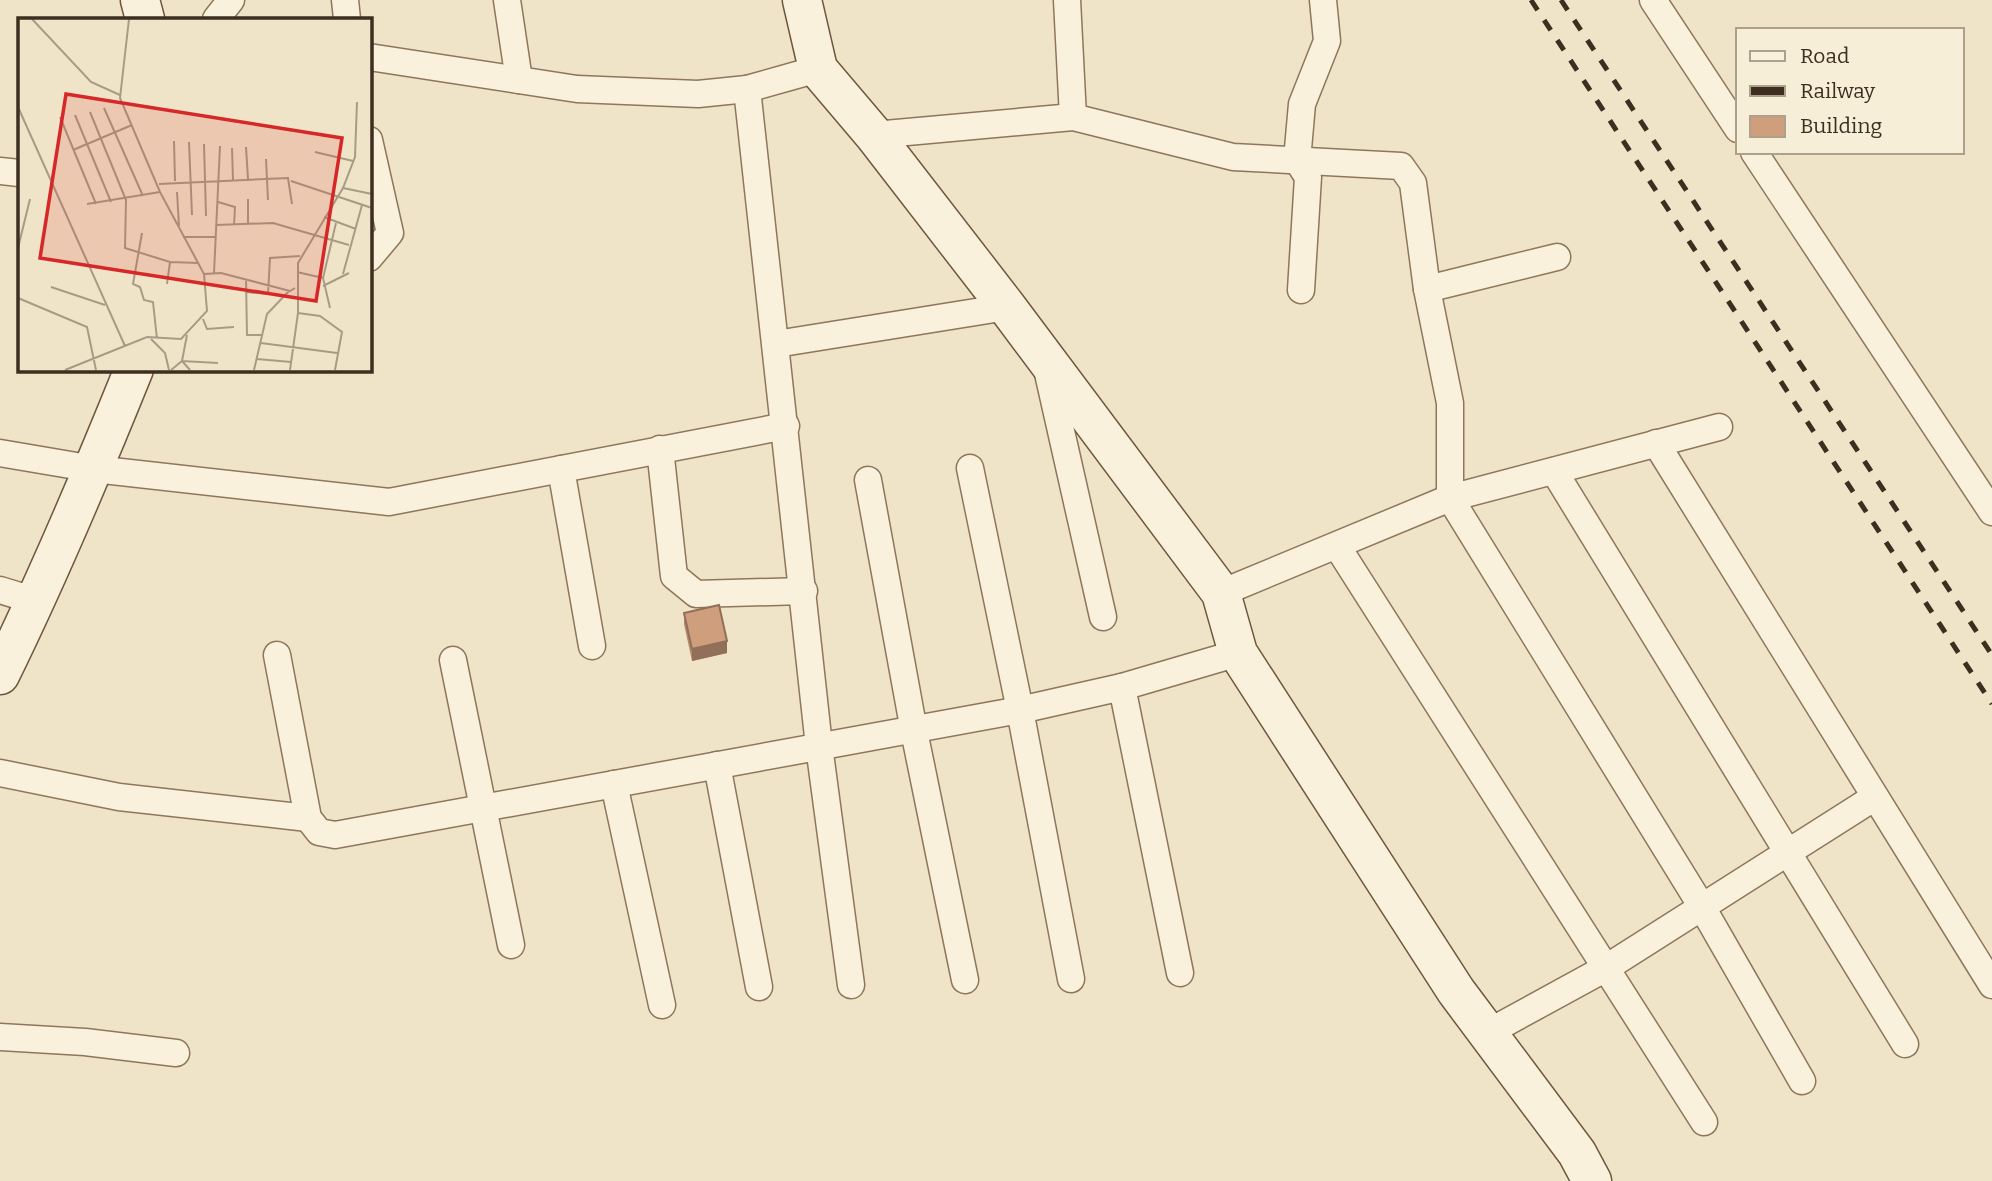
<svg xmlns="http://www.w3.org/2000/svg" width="1992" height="1181" font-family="Bitter,serif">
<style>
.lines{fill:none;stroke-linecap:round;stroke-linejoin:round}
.street-casing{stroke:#8d765c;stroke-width:29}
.secondary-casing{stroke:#6f573f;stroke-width:41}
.street{stroke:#faf1dc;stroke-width:26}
.secondary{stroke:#faf1dc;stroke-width:38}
.rail{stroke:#3d2e20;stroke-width:5;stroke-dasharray:12 12;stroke-linecap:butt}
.wall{fill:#b2896c}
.shaded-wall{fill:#916f58}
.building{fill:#cf9f7d;stroke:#916f58;stroke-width:2}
.inset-road{fill:none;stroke:#a89b85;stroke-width:2}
.view{fill:#d62828;fill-opacity:0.15;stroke:#d62828;stroke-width:3.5}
.inset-edge{fill:none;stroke:#3d2e20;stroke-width:3.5}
</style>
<rect width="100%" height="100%" fill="#f0e4c8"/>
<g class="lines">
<!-- street casing -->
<g class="street-casing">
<g id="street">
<path d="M345,0L347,19"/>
<path d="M507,0L519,80"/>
<path d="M1067,0L1073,117"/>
<path d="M1653,0L1738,129"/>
<path d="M216,19L231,0"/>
<path d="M369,57L577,89L698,94L747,89L818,69"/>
<path d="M747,89L819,746L851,985"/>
<path d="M874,135L1073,117L1233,157L1401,166L1413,183L1427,289L1450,403V498L1702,907L1802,1081"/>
<path d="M369,140L390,233L369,258"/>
<path d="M1754,152L1992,512"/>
<path d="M0,171L19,173"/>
<path d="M1427,289L1557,257"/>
<path d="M1301,290L1308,177L1297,160L1302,104L1327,41L1323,0"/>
<path d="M776,344L1007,307"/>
<path d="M1047,369L1103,617"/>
<path d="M1656,443L1992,985"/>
<path d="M660,449L674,576L696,594L804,591"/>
<path d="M0,453L94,469L389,502L786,426"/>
<path d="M970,468L1020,710L1071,979"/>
<path d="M561,469L592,646"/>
<path d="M1554,471L1905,1044"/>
<path d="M868,480L914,731L965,980"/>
<path d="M1337,546L1704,1122"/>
<path d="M0,590L36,601"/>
<path d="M1221,593L1450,498L1719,427"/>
<path d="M277,655L308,818L319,832L335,835L1020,710L1122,687L1238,653"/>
<path d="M453,660L511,945"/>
<path d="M1122,687L1180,973"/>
<path d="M717,765L759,987"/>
<path d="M0,773L119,797L308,818"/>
<path d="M614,784L662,1005"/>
<path d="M1487,1033L1606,968L1875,797"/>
<path d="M0,1037L85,1042L176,1053"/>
</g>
</g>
<!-- secondary casing -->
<g class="secondary-casing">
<g id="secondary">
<path d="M140,0L145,19"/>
<path d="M802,0L818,69L874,135L1007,307L1221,593L1238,653L1456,991L1577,1153L1592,1181"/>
<path d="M0,675C49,575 92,473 134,369"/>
</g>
</g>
<!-- street -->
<use href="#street" class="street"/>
<!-- secondary -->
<use href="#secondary" class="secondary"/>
<!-- rail -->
<g class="rail">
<path d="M1531,0L1992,704"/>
<path d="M1561,0L1992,655"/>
</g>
</g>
<!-- wall -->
<path class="wall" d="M684,613L727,653L692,661L684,624Z"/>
<!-- shaded-wall -->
<path class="shaded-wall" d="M727,641V653L692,661V649Z"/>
<!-- building -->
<path class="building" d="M719,605L727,641L692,649L684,613Z"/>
<!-- overview -->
<g transform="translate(18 18)">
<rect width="354" height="354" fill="#f0e4c8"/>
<path class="inset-road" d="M14,1L73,64L102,77M0,89L107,328M86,90L125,178M72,94L108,182L107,230L152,244L180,245M57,97L93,184M42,99L78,186M156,123L157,163M171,124L174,197M186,126L188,198M228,129L230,161M214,130L215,162M55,132L114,107M297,134L335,143M248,141L250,182M273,163L354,190M141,166L270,160L274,186M325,170L354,176M159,174L161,208M230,181V206M200,184L217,189L216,207M69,186L142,174M306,199L338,211M198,207L255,205L331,227M124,215L115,266L122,269L126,282L135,284L139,321M165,219H198M0,230L12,181M279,254L305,260M196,255L202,128M186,256L203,255L272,273L277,270M325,256L344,187M228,261L229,317H244M149,266L152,244M305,268L331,255M33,269L87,287M228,274L250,276L252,240L282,238M0,280L69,309L78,352M312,290L305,260L318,205M280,295L302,298L324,314L317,352M185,301L189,311L216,309M169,317L164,343L172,352M133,321L147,335L151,352M243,325L319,335M239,341L273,344M47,352L129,319L163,321L189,293L186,256L142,174L102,80L111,1M153,352L164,343L200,345M236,352L249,296L271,273M272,352L280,295V245L325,170L337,139L339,84"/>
<path class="view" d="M48,76L324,120L298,283L22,240Z"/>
<rect width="354" height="354" class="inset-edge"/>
</g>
<!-- legend -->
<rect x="1736" y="28" width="228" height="126" fill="#f7eed8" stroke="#ada18e" stroke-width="2"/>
<rect x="1750" y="51" width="35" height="10" fill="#faf1dc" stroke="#ada18e" stroke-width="2"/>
<text x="1800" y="63" font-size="21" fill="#3d2e20">Road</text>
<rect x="1750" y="86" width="35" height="10" fill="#3d2e20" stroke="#ada18e" stroke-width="2"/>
<text x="1800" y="98" font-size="21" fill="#3d2e20">Railway</text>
<rect x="1750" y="116" width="35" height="21" fill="#cf9f7d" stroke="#ada18e" stroke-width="2"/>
<text x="1800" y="133" font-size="21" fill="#3d2e20">Building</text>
</svg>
